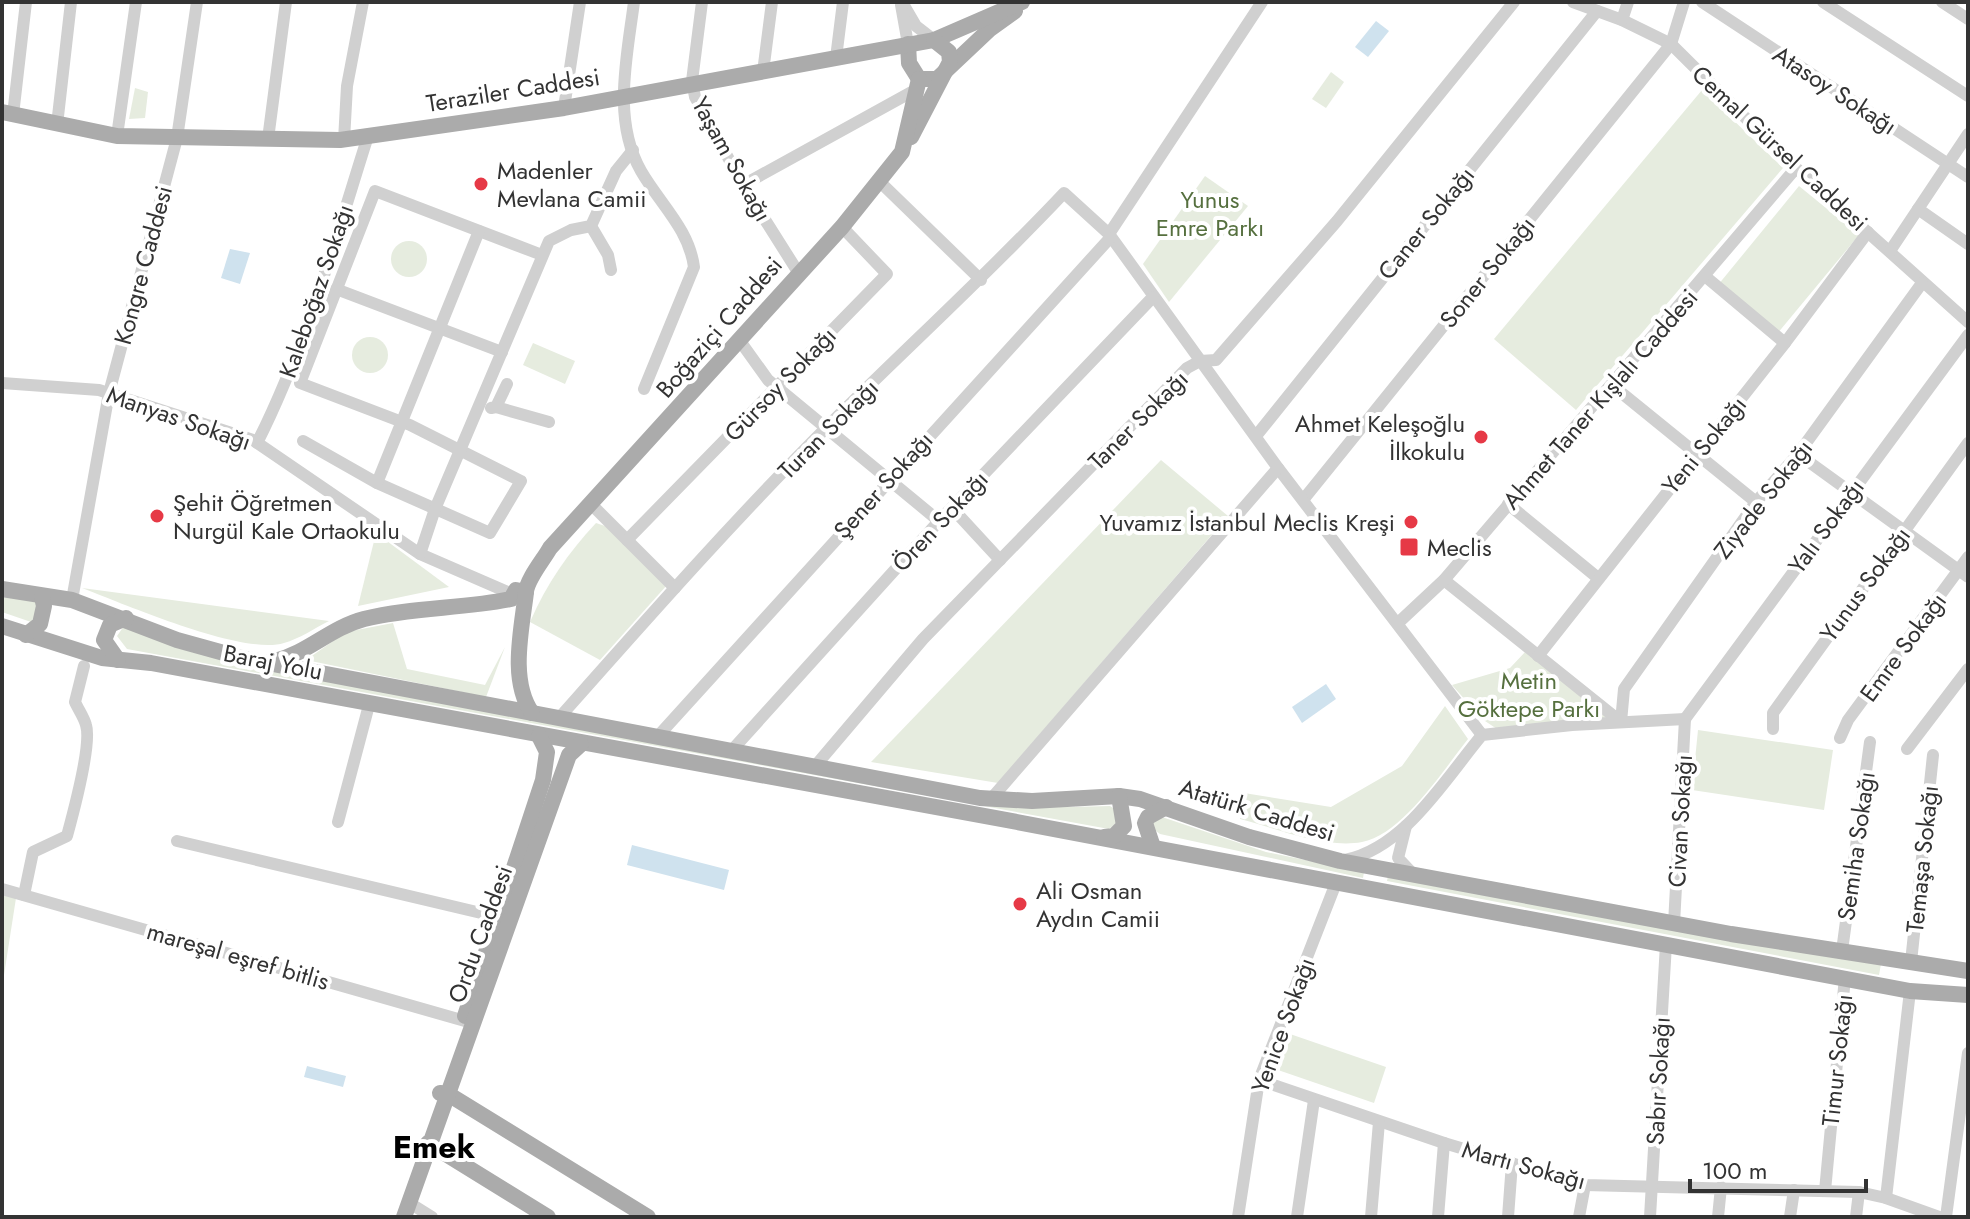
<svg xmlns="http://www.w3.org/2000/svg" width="1970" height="1219" font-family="Jost,sans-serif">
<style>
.green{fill:#e6ecdf}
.water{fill:#cfe2ee}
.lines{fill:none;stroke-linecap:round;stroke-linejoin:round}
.minor{stroke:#d0d0d0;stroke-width:12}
.major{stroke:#ababab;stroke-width:16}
.poi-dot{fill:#e63946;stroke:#fff;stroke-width:3}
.labels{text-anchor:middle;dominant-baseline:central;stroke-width:8;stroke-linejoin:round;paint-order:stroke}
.street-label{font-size:24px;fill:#333;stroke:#fff}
.poi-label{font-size:24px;fill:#333;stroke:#fff;text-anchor:start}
.park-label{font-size:24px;fill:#56703f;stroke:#fff}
.district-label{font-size:32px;font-weight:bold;fill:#000;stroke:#fff}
</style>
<rect width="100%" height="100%" fill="#fff"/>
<!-- green -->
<g class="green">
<path d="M1331,72L1344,82L1326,108L1312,99Z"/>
<path d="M135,88L148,92L145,118L129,119Z"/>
<path d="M1702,90L1783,168L1576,410L1494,339Z"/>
<path d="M1205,176L1248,206L1169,302L1143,264Z"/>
<path d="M1799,186L1859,235L1777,334L1718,285Z"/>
<circle cx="409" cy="259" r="18"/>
<circle cx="370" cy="355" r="18"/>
<path d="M533,343L575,361L565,384L523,365Z"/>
<path d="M1161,460L1228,516L998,783L871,762Z"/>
<path d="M596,523L608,527L667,585L600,660L530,622C547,583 568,553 596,523Z"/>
<path d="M376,533L449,587L358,606Z"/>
<path d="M82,588L329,621C315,628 299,639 284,643C244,656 124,604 82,588Z"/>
<path d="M2,597L36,601L38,612L31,622L2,612Z"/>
<path d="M393,623L407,669L485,685L505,647L486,697L306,660L346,632Z"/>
<path d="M124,626L177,648L1070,807L1110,806L1116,810L1117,822L1109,829L127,649L117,636Z"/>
<path d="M1526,651L1613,717L1497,729L1482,719L1452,685L1510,668Z"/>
<path d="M1445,706L1468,739C1444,769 1402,835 1362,842C1325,849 1276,828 1240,819L1244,793L1331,807L1402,766Z"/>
<path d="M1698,730L1833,750L1824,810L1692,790Z"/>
<path d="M1162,817L1266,852L1364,872L1363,878L1160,834L1152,828V821Z"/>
<path d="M1388,876L1881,964L1879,975L1387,881Z"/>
<path d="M2,895L16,898L2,988Z"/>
<path d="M1290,1034L1386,1067L1374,1103L1278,1070Z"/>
</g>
<!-- water -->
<g class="water">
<path d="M1376,21L1389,31L1368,57L1355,47Z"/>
<path d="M230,249L250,253L240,284L221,278Z"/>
<path d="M1326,684L1336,699L1302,723L1292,707Z"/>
<path d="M632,845L729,870L724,890L627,865Z"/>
<path d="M307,1066L346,1076L343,1087L304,1077Z"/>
</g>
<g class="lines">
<!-- minor -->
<g class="minor">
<path d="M634,2C627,57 612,120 641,171C660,204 689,229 694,267L644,389"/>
<path d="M702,2L692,81L695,97L743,185L798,272"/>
<path d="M902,2L916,26L934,40"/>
<path d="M1573,2L1622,20L1671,44L1796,168L1968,322"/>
<path d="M1702,2L1968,177"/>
<path d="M1823,2L1968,96"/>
<path d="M1942,2L1968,19"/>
<path d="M901,5L908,44"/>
<path d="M1622,20L1628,2"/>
<path d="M836,58L843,2"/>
<path d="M763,72L772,2"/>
<path d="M564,108L580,2"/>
<path d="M13,115L26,2"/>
<path d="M57,125L71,2"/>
<path d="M117,136L136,2"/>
<path d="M268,139L286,2"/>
<path d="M344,140L347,86L363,2"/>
<path d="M879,181L981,280"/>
<path d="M743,185L917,89"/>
<path d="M1918,209L1968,244"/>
<path d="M591,226L608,255L611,270"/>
<path d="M1109,234L1262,2"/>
<path d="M1890,251L1968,134"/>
<path d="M1706,277L1785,343"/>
<path d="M336,289L502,352"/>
<path d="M740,341L768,380L939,521"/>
<path d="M2,383L99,390L253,440L420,554L512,594"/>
<path d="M1613,386L1756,502"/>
<path d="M496,407L549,422"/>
<path d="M491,408L496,407L507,384"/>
<path d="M1256,436L1597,11"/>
<path d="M303,441L377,483L490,533L521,481L410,425L300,383L375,191L542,255"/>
<path d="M257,443C306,346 335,240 368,136"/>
<path d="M1798,454L1968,577"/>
<path d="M377,483L479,231"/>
<path d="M1303,500L1671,44L1684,2"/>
<path d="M590,503L675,588"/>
<path d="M1508,504L1598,578"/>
<path d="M952,508L1000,560"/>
<path d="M627,540L887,274L842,227"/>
<path d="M420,554L435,509L549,241L571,230L591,226L616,171L633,150"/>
<path d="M1444,580L1621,722"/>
<path d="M72,600L109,393L177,138L197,2"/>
<path d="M1398,623L1444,580L1796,168"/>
<path d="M1538,656L1785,343L1868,232"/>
<path d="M559,718C646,620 733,521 826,428C905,349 987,275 1064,193L1109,234L1278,468L1482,735"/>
<path d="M1685,719L1968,335"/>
<path d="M1621,722L1624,689L1756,502L1798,454L1922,283"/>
<path d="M1773,729V713L1968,443"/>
<path d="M659,735L1110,238"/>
<path d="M1840,738L1848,720L1968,557"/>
<path d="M733,749L939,521L1153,297"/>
<path d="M1907,749L1968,669"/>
<path d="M817,764L923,639L1187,368L1200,361L1216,360L1337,221L1514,2"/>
<path d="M991,799L1278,468"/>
<path d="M338,822L369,705"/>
<path d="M1406,826L1398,858L1414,875"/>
<path d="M177,841L498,917"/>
<path d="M1345,860C1405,848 1445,779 1482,735L1572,725L1685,719"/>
<path d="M2,889L472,1023"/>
<path d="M24,895L33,852L67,836C73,814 92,744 86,725C84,717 78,709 75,702L84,666"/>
<path d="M1674,924L1685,719"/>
<path d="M1842,951L1870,742"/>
<path d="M1911,962L1933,755"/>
<path d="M1259,1080L1444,1143L1585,1185L1859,1192L1886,1198L1939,1217"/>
<path d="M1825,1191L1845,977"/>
<path d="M1886,1198L1910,991"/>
<path d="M408,1202L432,1217"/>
<path d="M1238,1217L1259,1080L1336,883"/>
<path d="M1297,1217L1314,1100"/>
<path d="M1371,1217L1379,1122"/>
<path d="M1438,1217L1444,1143"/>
<path d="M1508,1217L1512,1163"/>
<path d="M1579,1217L1585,1185"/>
<path d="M1650,1217L1666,944"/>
<path d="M1718,1217L1721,1187"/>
<path d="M1790,1217L1794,1190"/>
<path d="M1856,1217L1859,1192"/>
<path d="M1946,1217L1968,1053"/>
</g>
<!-- major -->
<g class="major">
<path d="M908,44L909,63L919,79"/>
<path d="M919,79H937L990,29L1015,11"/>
<path d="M2,112L117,136L340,140L564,108L934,40L1022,2"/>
<path d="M911,137L950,62L949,52L934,40"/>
<path d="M2,589L72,600L177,640L242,658L980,798L1032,801L1119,796L1140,799L1249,837L1340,861L1731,934L1968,971"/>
<path d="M2,626L102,658L151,663L1017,822L1910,991L1968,995"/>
<path d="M26,635L40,624L44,606L42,597"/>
<path d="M118,660L104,640L110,625L126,618"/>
<path d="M275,661C308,653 330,628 364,619C411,607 463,609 511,599L516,590L526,592"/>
<path d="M532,713C509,680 522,628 526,592C527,579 544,559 550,548L842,227L902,152L919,79"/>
<path d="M1104,837L1114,836L1124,826L1119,796"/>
<path d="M1153,847L1145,823L1148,817L1166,807"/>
<path d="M465,1016L543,780L547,752L539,736"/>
<path d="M440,1093L448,1094L648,1217"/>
<path d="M428,1143L548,1217"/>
<path d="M404,1217L569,755L581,744"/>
</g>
</g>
<!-- markers -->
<g class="poi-dot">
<circle cx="481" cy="184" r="8"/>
<circle cx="1481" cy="437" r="8"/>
<circle cx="157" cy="516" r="8"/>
<circle cx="1411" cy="522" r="8"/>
<rect x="1399" y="537" width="20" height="20" rx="4"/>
<circle cx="1020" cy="904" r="8"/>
</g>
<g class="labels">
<!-- street labels -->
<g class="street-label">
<text transform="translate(513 90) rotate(-9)">Teraziler Caddesi</text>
<text transform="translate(1835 90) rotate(33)">Atasoy Sokağı</text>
<text transform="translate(1780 148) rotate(43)">Cemal Gürsel Caddesi</text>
<text transform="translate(732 159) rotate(61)">Yaşam Sokağı</text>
<text transform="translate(1426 223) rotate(-51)">Caner Sokağı</text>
<text transform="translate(143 265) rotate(-75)">Kongre Caddesi</text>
<text transform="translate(1487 272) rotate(-51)">Soner Sokağı</text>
<text transform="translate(316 291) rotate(-71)">Kaleboğaz Sokağı</text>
<text transform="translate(719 327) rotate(-49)">Boğaziçi Caddesi</text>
<text transform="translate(780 384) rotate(-46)">Gürsoy Sokağı</text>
<text transform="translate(1600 399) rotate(-49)">Ahmet Taner Kışlalı Caddesi</text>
<text transform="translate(179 418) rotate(19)">Manyas Sokağı</text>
<text transform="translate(1138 420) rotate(-45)">Taner Sokağı</text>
<text transform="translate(828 429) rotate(-45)">Turan Sokağı</text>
<text transform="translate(1704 445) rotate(-51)">Yeni Sokağı</text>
<text transform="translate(883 485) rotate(-48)">Şener Sokağı</text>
<text transform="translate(1763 499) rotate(-52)">Ziyade Sokağı</text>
<text transform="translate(940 521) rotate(-47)">Ören Sokağı</text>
<text transform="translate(1826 526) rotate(-54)">Yalı Sokağı</text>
<text transform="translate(1865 584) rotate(-54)">Yunus Sokağı</text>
<text transform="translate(1903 647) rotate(-54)">Emre Sokağı</text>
<text transform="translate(273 662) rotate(11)">Baraj Yolu</text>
<text transform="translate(1257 810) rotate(17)">Atatürk Caddesi</text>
<text transform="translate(1680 821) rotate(-87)">Civan Sokağı</text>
<text transform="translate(1856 846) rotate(-82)">Semiha Sokağı</text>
<text transform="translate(1922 859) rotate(-84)">Temaşa Sokağı</text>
<text transform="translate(480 934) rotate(-70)">Ordu Caddesi</text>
<text transform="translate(238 956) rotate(16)">mareşal eşref bitlis</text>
<text transform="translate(1283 1025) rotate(-70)">Yenice Sokağı</text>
<text transform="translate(1837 1060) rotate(-84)">Timur Sokağı</text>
<text transform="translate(1658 1081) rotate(-87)">Sabır Sokağı</text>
<text transform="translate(1524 1165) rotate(15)">Martı Sokağı</text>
</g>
<!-- poi labels -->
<g class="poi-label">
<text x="497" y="170">Madenler<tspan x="497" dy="28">Mevlana Camii</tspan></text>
<text x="1465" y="423" text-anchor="end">Ahmet Keleşoğlu<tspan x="1465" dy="28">İlkokulu</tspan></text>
<text x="173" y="502">Şehit Öğretmen<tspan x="173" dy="28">Nurgül Kale Ortaokulu</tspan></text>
<text x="1395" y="522" text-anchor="end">Yuvamız İstanbul Meclis Kreşi</text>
<text x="1427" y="547">Meclis</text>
<text x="1036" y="890">Ali Osman<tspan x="1036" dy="28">Aydın Camii</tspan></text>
</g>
<!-- park labels -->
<g class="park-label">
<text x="1210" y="199">Yunus<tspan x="1210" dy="28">Emre Parkı</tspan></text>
<text x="1529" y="680">Metin<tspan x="1529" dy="28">Göktepe Parkı</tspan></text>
</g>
<!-- district labels -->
<g class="district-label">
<text x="434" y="1147">Emek</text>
</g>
</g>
<!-- border -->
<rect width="1970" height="1219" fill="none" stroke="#333333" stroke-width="8"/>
<!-- scale -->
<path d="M1690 1179v12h176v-12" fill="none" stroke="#333333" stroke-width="4"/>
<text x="1702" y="1179" font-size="24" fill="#333333" stroke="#ffffff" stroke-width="6" paint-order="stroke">100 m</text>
</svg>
